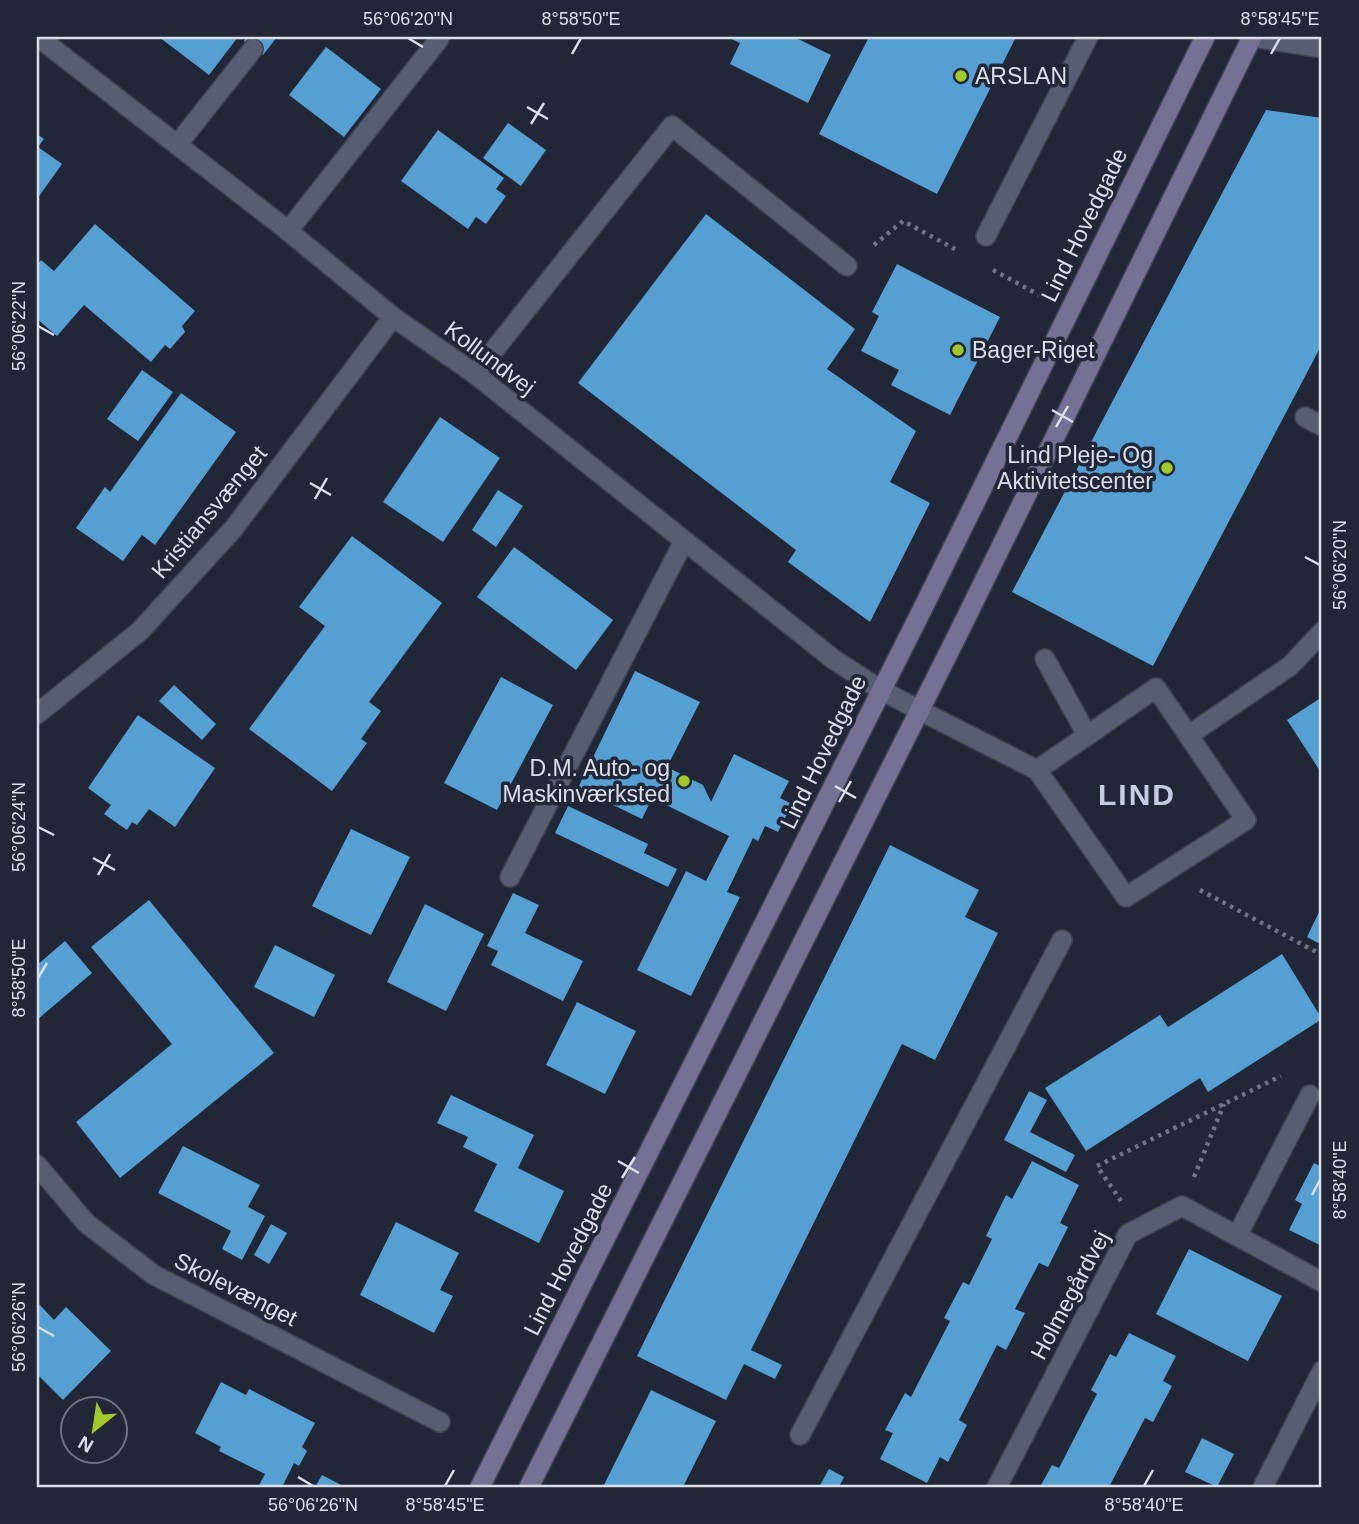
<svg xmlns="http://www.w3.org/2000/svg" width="1359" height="1524" font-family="Arial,sans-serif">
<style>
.building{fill:#559fd2}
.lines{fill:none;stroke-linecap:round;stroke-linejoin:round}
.service-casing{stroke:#3e4250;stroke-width:22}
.minor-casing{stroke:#3e4250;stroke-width:22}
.tertiary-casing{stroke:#3e4250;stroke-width:22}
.secondary-casing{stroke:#3e4250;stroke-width:22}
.path{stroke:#707483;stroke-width:4.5;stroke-dasharray:3.5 5;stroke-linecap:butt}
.service{stroke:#575e71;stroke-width:19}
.minor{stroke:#575e71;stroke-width:19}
.tertiary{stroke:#575e71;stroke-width:19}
.secondary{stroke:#747194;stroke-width:19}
.ticks{fill:none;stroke:#dbdfea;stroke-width:2.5}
.poi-dot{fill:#a1c92a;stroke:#222738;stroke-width:2.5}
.labels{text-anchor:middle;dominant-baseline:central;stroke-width:7;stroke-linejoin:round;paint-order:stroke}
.poi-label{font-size:23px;fill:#dbdfea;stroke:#222738;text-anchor:start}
.street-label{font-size:23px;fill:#dbdfea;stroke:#222738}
.district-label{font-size:30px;font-weight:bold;letter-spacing:2px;fill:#c4cce1;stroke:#222738}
.neatline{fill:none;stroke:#dbdfea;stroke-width:2.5}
.ticks-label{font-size:18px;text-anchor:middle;fill:#dbdfea}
</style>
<rect width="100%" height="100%" fill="#222738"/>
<!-- building -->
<g class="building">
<path d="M159,37H238L209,75Z"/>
<path d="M247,37H277L263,55L244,41Z"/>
<path d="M727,37H794L831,55L808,103L730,64L740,43Z"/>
<path d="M869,37H1016L937,194L819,134Z"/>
<path d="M326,47L381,89L344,137L289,95Z"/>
<path d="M1266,110L1322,118V344L1153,666L1012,592Z"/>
<path d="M508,123L546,150L521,186L483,158Z"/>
<path d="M438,130L504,178L496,189L506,196L486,224L476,217L468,229L401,181Z"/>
<path d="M37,134L44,139L38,147L62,164L37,199Z"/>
<path d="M706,214L855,329L827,369L916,431L890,482L930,503L870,622L788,562L796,550L578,383Z"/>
<path d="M95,224L195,311L182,326L185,332L170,349L165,345L151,362L84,305L57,336L37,319V265L41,260L54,271Z"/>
<path d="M897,264L1000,317L950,415L891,385L899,370L861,351L879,316L872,312Z"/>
<path d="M142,370L173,392L138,441L107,419Z"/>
<path d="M181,393L236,432L155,545L142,535L123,561L76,528L105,487L110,492Z"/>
<path d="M440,417L500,458L443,542L383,502Z"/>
<path d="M498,490L523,506L496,547L472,530Z"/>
<path d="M352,536L442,603L369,702L381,711L361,739L367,743L332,791L249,729L325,626L299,607Z"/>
<path d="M514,547L613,620L576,670L477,597Z"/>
<path d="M635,671L700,702L667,767L703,785L711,802L734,754L789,781L780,798L792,804L778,832L765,826L758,841L753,838L727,892L740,897L691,996L637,970L686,871L706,881L729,836L652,798L642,819L578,788Z"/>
<path d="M501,677L553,705L497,810L444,783Z"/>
<path d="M174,685L216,724L202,740L159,701Z"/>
<path d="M1322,697V774L1287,720Z"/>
<path d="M138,715L215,768L175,827L149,809L137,825L132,822L127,830L104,814L111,805L88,788Z"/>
<path d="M568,806L648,844L644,853L677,869L668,887L555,833Z"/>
<path d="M351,829L410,857L371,935L312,906Z"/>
<path d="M890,845L979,890L965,917L998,933L935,1060L902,1044L751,1350L782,1365L775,1379L744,1364L726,1400L637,1356Z"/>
<path d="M513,893L539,905L525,933L583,961L563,1001L491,965L498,951L487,946Z"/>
<path d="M149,900L274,1053L120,1178L76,1122L172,1044L91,947Z"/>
<path d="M425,904L484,934L446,1011L387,982Z"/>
<path d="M1322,906V945L1307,937Z"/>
<path d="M65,941L92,973L37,1020V965Z"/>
<path d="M275,945L335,975L314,1017L254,987Z"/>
<path d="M1282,954L1322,1019L1208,1092L1200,1078L1086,1151L1045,1088L1160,1015L1168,1027Z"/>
<path d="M577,1002L636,1031L605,1094L546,1065Z"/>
<path d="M1029,1091L1047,1100L1030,1132L1075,1155L1066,1172L1004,1140Z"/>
<path d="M451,1095L534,1135L518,1168L564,1191L539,1243L474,1211L497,1164L463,1147L468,1137L437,1123Z"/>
<path d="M183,1146L260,1185L248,1207L265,1216L242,1260L222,1249L231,1231L158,1193Z"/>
<path d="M1032,1161L1079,1185L1060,1223L1068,1227L1048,1267L1039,1263L1015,1309L1025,1313L1006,1350L997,1345L959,1420L967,1425L948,1462L940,1457L927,1483L880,1459L893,1433L885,1430L905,1393L911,1397L950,1321L944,1318L963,1282L969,1285L992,1239L986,1236L1006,1195L1012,1199Z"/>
<path d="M1314,1163L1322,1167V1246L1289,1230L1302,1204L1295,1200Z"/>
<path d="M396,1222L459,1253L440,1290L453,1296L434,1333L360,1295Z"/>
<path d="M271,1224L287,1233L269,1264L254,1255Z"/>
<path d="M1189,1249L1282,1296L1248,1361L1156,1314Z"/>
<path d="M37,1302L54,1320L66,1307L111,1351L63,1400L37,1374Z"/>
<path d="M1129,1333L1176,1356L1163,1381L1172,1386L1153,1422L1145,1418L1109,1487H1040L1052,1465L1059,1468L1097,1394L1091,1390L1110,1354L1116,1357Z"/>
<path d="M221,1382L246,1395L249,1389L315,1423L302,1447L307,1451L299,1466L294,1463L282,1487H258L265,1474L219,1451L221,1447L195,1433Z"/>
<path d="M651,1390L716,1421L683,1487H603Z"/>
<path d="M1202,1438L1234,1454L1217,1487L1185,1472Z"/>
<path d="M829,1469L844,1477L839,1487H819Z"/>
<path d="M322,1475L345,1487H315Z"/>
</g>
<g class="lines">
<!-- service casing -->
<g class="service-casing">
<g id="service">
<path d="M177,145L253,49"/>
<path d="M288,231L439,39"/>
<path d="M986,236L1088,37"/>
<path d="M475,374L672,126L847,266"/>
<path d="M1305,417L1322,426"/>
<path d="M1045,659L1087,735"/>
<path d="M1189,735L1290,666L1322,632"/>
<path d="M510,877L684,541"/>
<path d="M800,1435L1062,940"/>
</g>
</g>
<!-- minor casing -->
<g class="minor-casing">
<g id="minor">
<path d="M919,710L1037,770L1126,897L1246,820L1156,688L1037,770"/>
<path d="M37,714L140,631L234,528L393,317"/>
<path d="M37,1165L86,1223L154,1275L440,1422"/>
<path d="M1237,1236L1310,1095"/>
<path d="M997,1487L1128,1234L1182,1206L1322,1282"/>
<path d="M1263,1487L1322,1371"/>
</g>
</g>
<!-- tertiary casing -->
<g class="tertiary-casing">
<g id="tertiary">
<path d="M38,37L282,226L393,317L475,374L833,659L881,690L919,710"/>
<path d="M1252,37L1322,48"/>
</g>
</g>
<!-- secondary casing -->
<g class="secondary-casing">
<g id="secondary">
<path d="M480,1487L922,610L1205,37"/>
<path d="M529,1487L955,640L1252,37"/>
</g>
</g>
<!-- path -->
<g class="path">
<path d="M874,245L903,221L955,249"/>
<path d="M993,270L1041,296"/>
<path d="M1200,890L1322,955"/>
<path d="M1194,1177L1224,1104"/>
<path d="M1121,1201L1097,1166L1281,1076"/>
</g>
<!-- service -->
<use href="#service" class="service"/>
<!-- minor -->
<use href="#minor" class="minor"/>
<!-- tertiary -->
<use href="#tertiary" class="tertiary"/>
<!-- secondary -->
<use href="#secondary" class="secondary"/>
</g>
<!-- ticks -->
<path class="ticks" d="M408,38L423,47M572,54L581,38M1271,54L1280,38M527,107L548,119M531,124L544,103M38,326L54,335M1052,410L1073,422M1056,427L1068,406M310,483L331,495M315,499L327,478M1305,557L1320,565M835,786L856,798M839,802L851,781M38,827L54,835M93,858L115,870M98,875L110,854M38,978L47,963M618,1161L639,1173M622,1178L635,1157M1312,1195L1320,1180M38,1327L54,1336M298,1477L313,1486M445,1486L454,1470M1144,1486L1153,1470"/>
<!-- markers -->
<g class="poi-dot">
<circle cx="961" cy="76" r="7"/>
<circle cx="958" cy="350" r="7"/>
<circle cx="1167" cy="468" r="7"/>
<circle cx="684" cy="781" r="7"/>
</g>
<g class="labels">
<!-- poi labels -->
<g class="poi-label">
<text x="975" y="76">ARSLAN</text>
<text x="972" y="350">Bager-Riget</text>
<text x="1153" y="455" text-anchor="end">Lind Pleje- Og<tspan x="1153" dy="26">Aktivitetscenter</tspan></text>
<text x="670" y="768" text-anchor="end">D.M. Auto- og<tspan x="670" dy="26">Maskinværksted</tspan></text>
</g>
<!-- street labels -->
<g class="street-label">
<text transform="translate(1084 225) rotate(-64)">Lind Hovedgade</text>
<text transform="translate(490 358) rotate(37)">Kollundvej</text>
<text transform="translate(209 512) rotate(-50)">Kristiansvænget</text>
<text transform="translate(823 752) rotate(-64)">Lind Hovedgade</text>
<text transform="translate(568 1259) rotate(-63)">Lind Hovedgade</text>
<text transform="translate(236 1289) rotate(27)">Skolevænget</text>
<text transform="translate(1070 1295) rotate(-62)">Holmegårdvej</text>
</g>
<!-- district labels -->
<g class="district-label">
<text x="1137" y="794">LIND</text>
</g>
</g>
<!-- border -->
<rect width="1359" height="1524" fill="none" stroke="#222738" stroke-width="77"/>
<!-- north arrow -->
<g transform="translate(94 1430) rotate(210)"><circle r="33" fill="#222738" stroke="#6c717f" stroke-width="2"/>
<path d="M0-5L12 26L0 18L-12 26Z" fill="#a1c92a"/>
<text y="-10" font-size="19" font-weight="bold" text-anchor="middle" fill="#dbdfea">N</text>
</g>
<rect x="38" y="38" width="1282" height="1448" class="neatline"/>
<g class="ticks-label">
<text x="408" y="25">56°06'20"N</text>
<text x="581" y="25">8°58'50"E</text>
<text x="1280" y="25">8°58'45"E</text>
<text transform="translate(19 326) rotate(-90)" y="6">56°06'22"N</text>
<text transform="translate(1340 565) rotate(-90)" y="6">56°06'20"N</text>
<text transform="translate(19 827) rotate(-90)" y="6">56°06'24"N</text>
<text transform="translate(19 978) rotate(-90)" y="6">8°58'50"E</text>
<text transform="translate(1340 1180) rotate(-90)" y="6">8°58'40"E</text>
<text transform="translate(19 1327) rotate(-90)" y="6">56°06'26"N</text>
<text x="313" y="1511">56°06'26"N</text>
<text x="445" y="1511">8°58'45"E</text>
<text x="1144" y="1511">8°58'40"E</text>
</g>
</svg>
